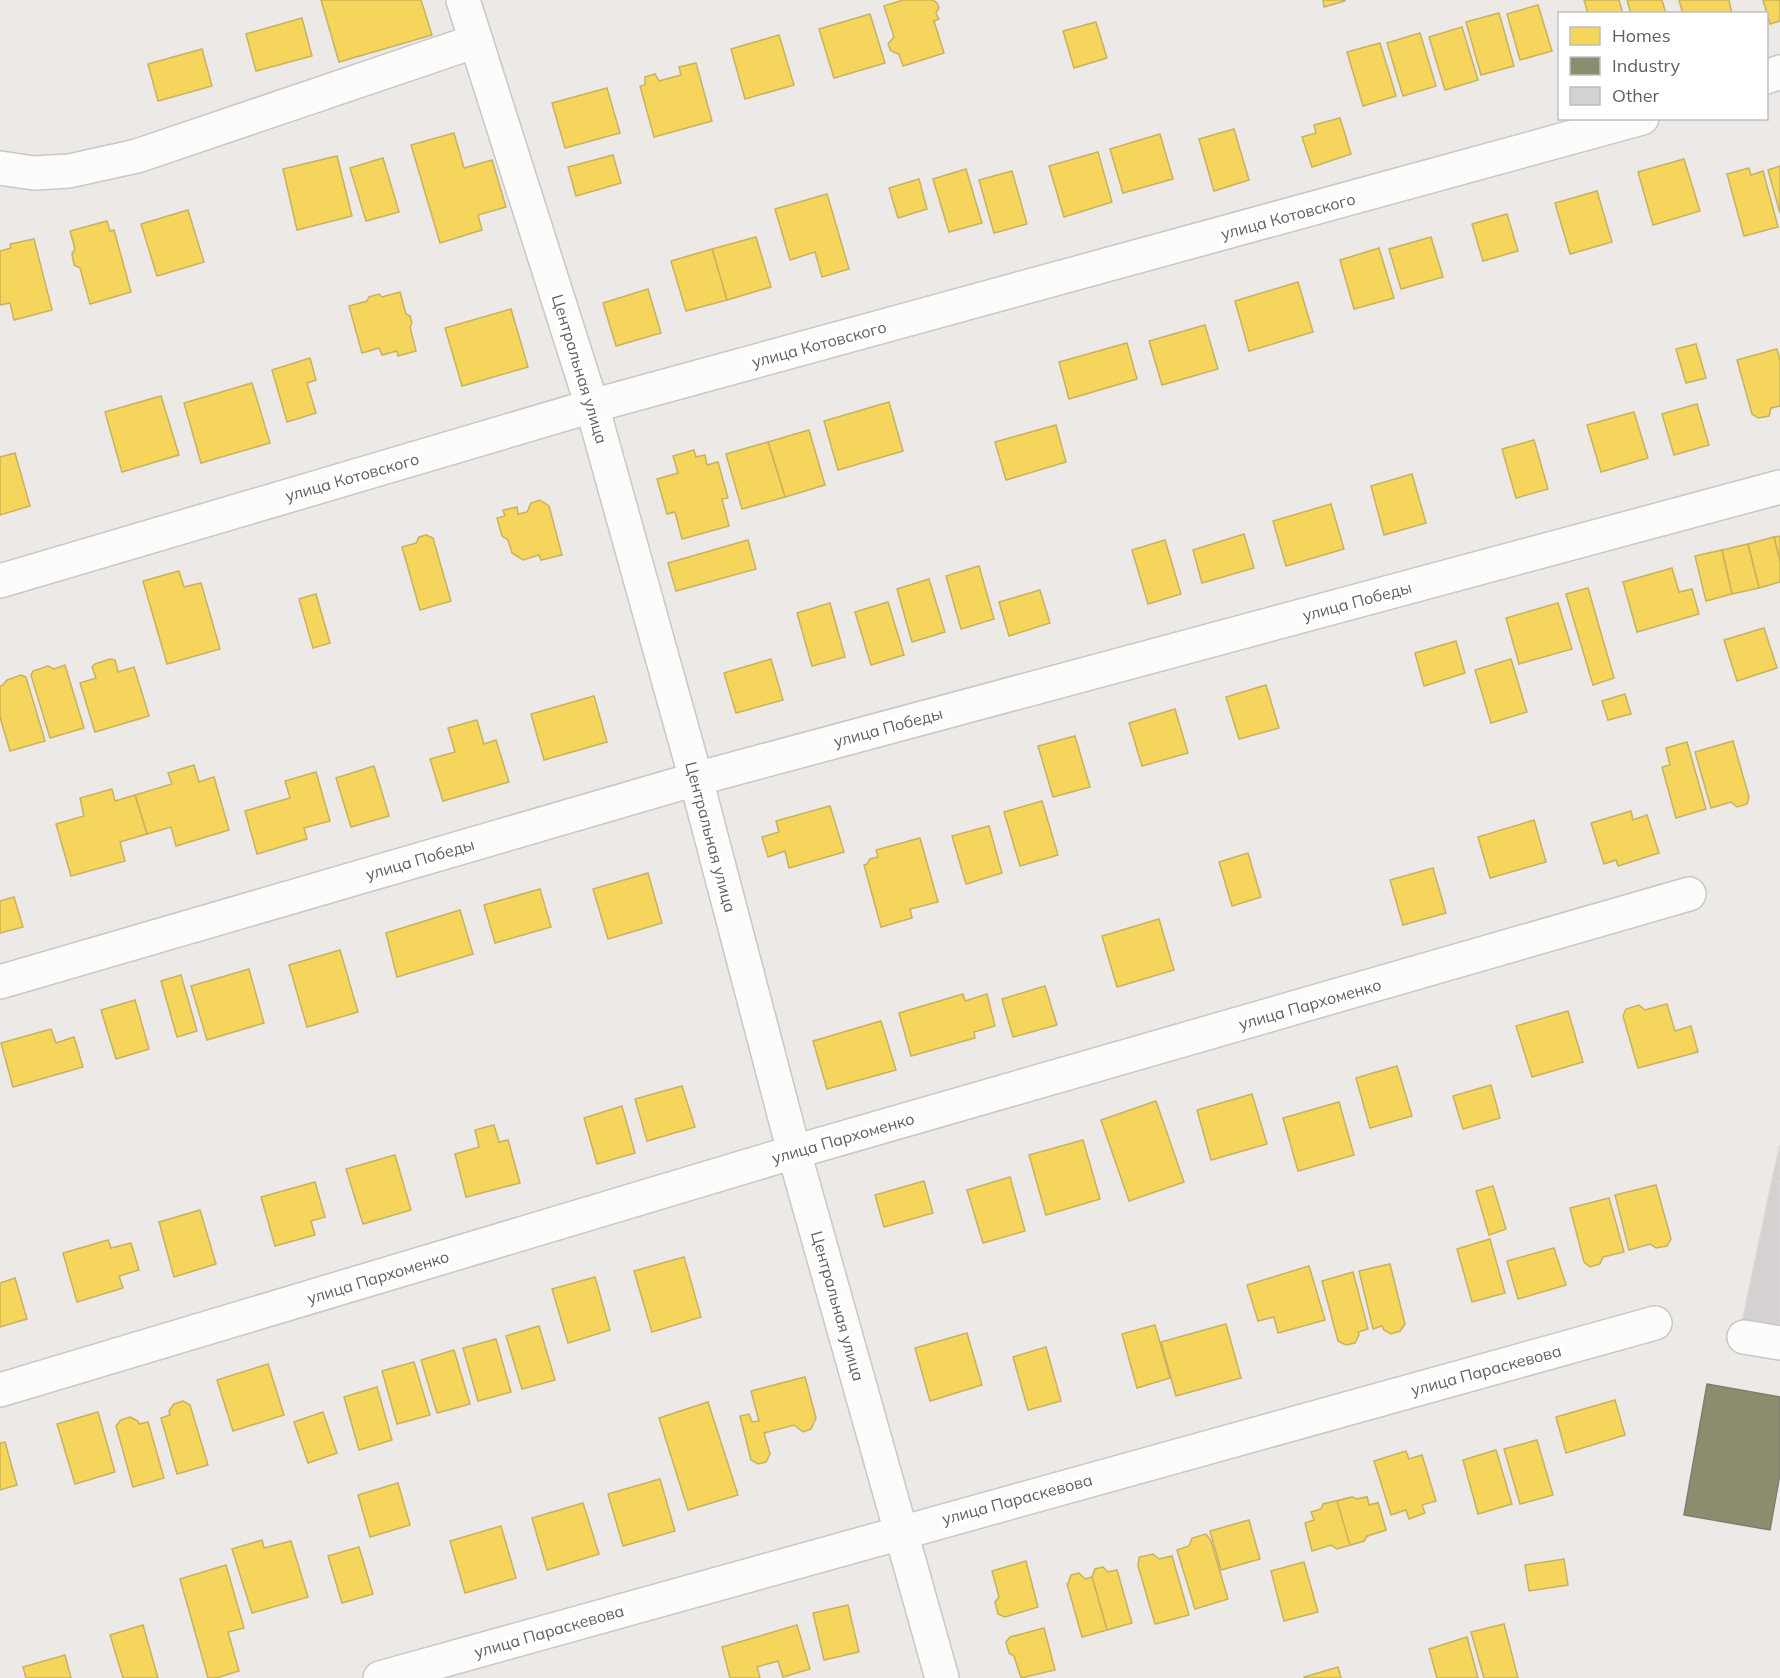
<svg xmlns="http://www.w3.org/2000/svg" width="1780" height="1678" font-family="Mulish,sans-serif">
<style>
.homes{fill:#f6d55c;stroke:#c8b25f;stroke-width:1.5}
.industry{fill:#8c8c6e;stroke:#7d7f6b;stroke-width:1.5}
.building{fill:#d4d1d0;stroke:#dcd8d5;stroke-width:1.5}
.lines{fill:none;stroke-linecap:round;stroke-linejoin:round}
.minor-casing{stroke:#c7c8c7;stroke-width:36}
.minor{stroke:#fcfcfb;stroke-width:33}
.labels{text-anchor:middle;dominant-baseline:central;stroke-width:6;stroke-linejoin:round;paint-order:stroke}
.street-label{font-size:16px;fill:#5b6265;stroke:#fff}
</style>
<rect width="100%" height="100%" fill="#ece9e6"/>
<!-- homes -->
<g class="homes">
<path d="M321,0H421L432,35L339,62Z"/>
<path d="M903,0H933L937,3L939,8L936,13L939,19L934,21L944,53L903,66L899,54L891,51L888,44L894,37L884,6Z"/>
<path d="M1323,0H1345V1L1324,7Z"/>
<path d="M1584,0H1619L1623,14H1588Z"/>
<path d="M1627,0H1662L1666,14H1631Z"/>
<path d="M1679,0H1729L1732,14H1683Z"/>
<path d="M1763,0H1780V21L1770,24Z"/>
<path d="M1538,5L1552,51L1520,60L1507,14Z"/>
<path d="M1499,13L1514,66L1481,75L1466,22Z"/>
<path d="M870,14L885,63L834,78L819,29Z"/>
<path d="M302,18L312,56L256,71L246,34Z"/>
<path d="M1096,22L1107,58L1074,68L1063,31Z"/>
<path d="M1462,27L1478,80L1445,90L1429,37Z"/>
<path d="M1420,33L1436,86L1403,96L1387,43Z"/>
<path d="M779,35L794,85L745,99L731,49Z"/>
<path d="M1380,43L1396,96L1363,106L1347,52Z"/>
<path d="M202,49L212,86L158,101L148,64Z"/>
<path d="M696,63L712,121L654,137L640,86L645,85V77L655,74L659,81L681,75L679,67Z"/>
<path d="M607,88L620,133L565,148L552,103Z"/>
<path d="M1340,118L1351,154L1312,167L1302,137L1316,133L1314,125Z"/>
<path d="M1234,129L1249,180L1214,191L1199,139Z"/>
<path d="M454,133L464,168L492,160L506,207L478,215L482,230L440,243L411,145Z"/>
<path d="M1160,134L1173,179L1123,193L1110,149Z"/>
<path d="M1098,152L1112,202L1064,217L1049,166Z"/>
<path d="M613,155L621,183L576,196L568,167Z"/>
<path d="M337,156L352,216L297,230L283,169Z"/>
<path d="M383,158L399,212L366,221L350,168Z"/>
<path d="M1684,159L1700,211L1653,225L1638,172Z"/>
<path d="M1780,166V213L1768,170Z"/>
<path d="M1749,168L1751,175L1763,171L1778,227L1744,236L1727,174Z"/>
<path d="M966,169L982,223L949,232L933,179Z"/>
<path d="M1012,171L1027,224L994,233L979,180Z"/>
<path d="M919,179L927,209L898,218L889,188Z"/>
<path d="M1597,191L1612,242L1570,254L1555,203Z"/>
<path d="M827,194L849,269L822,277L815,252L790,260L775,209Z"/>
<path d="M188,210L204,262L157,276L141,224Z"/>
<path d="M1507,214L1518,251L1483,261L1472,224Z"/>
<path d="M107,221L110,231L114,230L131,292L90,304L80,268L74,265L72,254L75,249L70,231Z"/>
<path d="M756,237L771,287L727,300L712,249Z"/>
<path d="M1431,237L1443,277L1401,289L1389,249Z"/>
<path d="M34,239L52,310L14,320L10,303L0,305V251L11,248L10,244Z"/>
<path d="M1379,248L1394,298L1354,309L1340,260Z"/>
<path d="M712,249L727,300L686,311L671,261Z"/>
<path d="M1298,282L1313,332L1249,351L1235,301Z"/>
<path d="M648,289L661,333L616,346L603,303Z"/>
<path d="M400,292L406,314L410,316L412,323L410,327L416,351L398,356L397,351L382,355L379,348L362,353L349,306L367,301L369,297L379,294L382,297Z"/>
<path d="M511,309L528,367L462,386L445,328Z"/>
<path d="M1205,325L1218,369L1162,385L1149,341Z"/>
<path d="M1127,343L1137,379L1069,399L1059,362Z"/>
<path d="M1696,344L1706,378L1686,383L1676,349Z"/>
<path d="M1777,349L1780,360V406L1771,408L1769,416L1758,418L1752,414L1737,360Z"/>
<path d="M310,358L316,380L307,383L316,413L287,422L272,370Z"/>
<path d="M252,383L270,443L201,463L184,403Z"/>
<path d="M161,396L179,455L122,472L105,412Z"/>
<path d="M889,402L903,451L838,470L824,421Z"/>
<path d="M1697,404L1709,445L1674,455L1662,414Z"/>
<path d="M1634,412L1648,458L1601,472L1587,425Z"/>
<path d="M1056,425L1066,462L1006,480L995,442Z"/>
<path d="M809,430L825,485L785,497L768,442Z"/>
<path d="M1534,440L1548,489L1516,498L1502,449Z"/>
<path d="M768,442L785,497L742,509L726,454Z"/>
<path d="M694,450L696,457L705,455L707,465L718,462L728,498L722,499L729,526L682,539L675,512L667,514L657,479L678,473L673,456Z"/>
<path d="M15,453L30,506L0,515V457Z"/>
<path d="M1412,474L1426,523L1384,535L1371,486Z"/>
<path d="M540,500L549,506L562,555L541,560L539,555L523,560L512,553L508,540L502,536L497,518L505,516L503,510L517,507L518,514L527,512L531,503Z"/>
<path d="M1331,504L1344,549L1286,566L1273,521Z"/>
<path d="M1244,534L1254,568L1202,583L1193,550Z"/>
<path d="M426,535L433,538L451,601L420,610L402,547L416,543L419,537Z"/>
<path d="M1780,536V562L1774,537Z"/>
<path d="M1774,537L1780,562V582L1759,588L1748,544Z"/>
<path d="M748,540L756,569L676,591L668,563Z"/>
<path d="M1165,540L1181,594L1148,604L1132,550Z"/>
<path d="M1748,544L1759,588L1732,594L1722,550Z"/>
<path d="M1722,550L1732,594L1706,601L1695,556Z"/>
<path d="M979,566L994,619L961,629L946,576Z"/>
<path d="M1672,568L1679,592L1692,589L1699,614L1637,632L1623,582Z"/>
<path d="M179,571L184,587L201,583L220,649L167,664L143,581Z"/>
<path d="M929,579L945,632L912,642L897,589Z"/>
<path d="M1588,588L1614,678L1593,685L1566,594Z"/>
<path d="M1040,590L1050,623L1009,636L999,602Z"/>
<path d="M316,594L330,643L313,648L299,599Z"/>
<path d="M888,602L904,655L871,665L855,612Z"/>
<path d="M830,603L845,657L812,666L797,613Z"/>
<path d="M1558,603L1572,649L1519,664L1506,618Z"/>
<path d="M1764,628L1777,668L1737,681L1724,640Z"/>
<path d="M1456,641L1465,673L1424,686L1415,653Z"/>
<path d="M110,659L115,660L118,672L134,667L149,716L95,732L80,683L96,678L92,667L95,664Z"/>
<path d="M771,659L783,700L736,713L724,673Z"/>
<path d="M1511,659L1527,712L1491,723L1475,670Z"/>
<path d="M65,665L84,728L50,738L31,675L33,671L48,666L54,669Z"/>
<path d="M21,675L26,677L45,741L10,751L0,717V686L3,685L7,680Z"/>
<path d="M1266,685L1279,728L1239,739L1226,697Z"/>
<path d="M1625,694L1631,714L1608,720L1602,701Z"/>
<path d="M594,696L607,742L544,760L531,714Z"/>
<path d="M1175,709L1188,753L1142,766L1129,723Z"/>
<path d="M477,720L484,744L496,740L509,782L443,801L430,759L455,752L448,728Z"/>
<path d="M1075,736L1090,787L1053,797L1038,746Z"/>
<path d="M1733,741L1749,797L1747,804L1737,807L1731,802L1711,808L1695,752Z"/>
<path d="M1687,742L1706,809L1676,818L1662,767L1670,765L1666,748Z"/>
<path d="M194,765L199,782L214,777L229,830L176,846L171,827L147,834L135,795L172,784L168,773Z"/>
<path d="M374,766L389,816L351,827L336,778Z"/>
<path d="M316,772L330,821L304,828L307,839L257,854L245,811L290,798L285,781Z"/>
<path d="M112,789L115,801L135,795L147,834L120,842L125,861L71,876L56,824L84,816L80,798Z"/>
<path d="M1042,801L1058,855L1020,866L1004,812Z"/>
<path d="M830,806L844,852L789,868L785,851L768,857L762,837L779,832L776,821Z"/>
<path d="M1631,811L1633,820L1647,815L1659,853L1618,866L1616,860L1604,864L1591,823Z"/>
<path d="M1534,820L1546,862L1490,878L1478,837Z"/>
<path d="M989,826L1002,873L966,884L952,836Z"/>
<path d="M920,838L938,902L910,909L912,918L881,927L864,865L867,864L870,859L878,857L876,850Z"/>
<path d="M1248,853L1261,897L1232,906L1219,862Z"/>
<path d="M1433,868L1446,913L1403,925L1390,880Z"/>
<path d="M648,873L662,923L608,939L593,889Z"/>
<path d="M540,889L551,927L495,943L484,905Z"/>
<path d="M14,897L23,927L0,933V901Z"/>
<path d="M460,910L473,954L397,977L386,933Z"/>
<path d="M1159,919L1174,970L1117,987L1102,936Z"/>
<path d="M340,950L358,1012L307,1027L289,965Z"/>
<path d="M249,969L264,1023L207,1040L191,986Z"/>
<path d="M181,975L197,1031L177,1037L161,981Z"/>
<path d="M1045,986L1057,1025L1013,1037L1002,999Z"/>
<path d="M963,994L965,1001L987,994L995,1026L974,1032L975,1038L911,1056L899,1013Z"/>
<path d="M135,1000L149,1049L116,1059L101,1010Z"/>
<path d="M1667,1004L1675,1031L1691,1026L1698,1052L1638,1068L1623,1016L1626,1009L1639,1005L1645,1010Z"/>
<path d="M1568,1011L1583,1062L1532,1077L1516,1026Z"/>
<path d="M881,1021L896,1070L827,1089L813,1041Z"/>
<path d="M51,1029L56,1043L74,1037L83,1067L13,1087L1,1043Z"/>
<path d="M1397,1066L1412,1116L1370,1128L1356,1078Z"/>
<path d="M1491,1085L1500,1118L1463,1129L1453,1096Z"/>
<path d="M682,1086L695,1127L647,1141L635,1099Z"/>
<path d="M1252,1094L1267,1144L1211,1160L1197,1110Z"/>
<path d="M1156,1101L1184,1182L1129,1201L1101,1120Z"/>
<path d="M1339,1102L1354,1155L1298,1171L1283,1118Z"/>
<path d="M622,1106L635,1153L597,1164L584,1118Z"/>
<path d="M494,1125L499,1142L508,1140L520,1183L466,1197L455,1154L479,1147L475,1130Z"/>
<path d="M1083,1140L1100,1199L1046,1215L1029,1155Z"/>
<path d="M395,1155L411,1210L363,1224L346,1169Z"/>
<path d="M1010,1177L1025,1231L983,1243L967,1190Z"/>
<path d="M924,1181L933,1213L884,1227L875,1195Z"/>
<path d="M315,1182L325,1217L311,1221L315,1235L275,1246L261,1197Z"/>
<path d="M1656,1185L1671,1239L1667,1246L1656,1248L1650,1244L1629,1250L1615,1195Z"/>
<path d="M1493,1186L1506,1229L1489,1235L1476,1191Z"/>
<path d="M1609,1198L1624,1252L1603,1257L1600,1264L1590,1267L1584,1262L1570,1208Z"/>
<path d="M200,1210L216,1264L174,1277L159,1222Z"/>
<path d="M1490,1239L1505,1293L1472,1302L1457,1249Z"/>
<path d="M108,1240L111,1248L131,1243L139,1270L119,1276L123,1288L77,1302L63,1253Z"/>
<path d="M1554,1248L1566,1285L1518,1299L1507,1261Z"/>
<path d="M684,1257L701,1317L652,1332L634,1271Z"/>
<path d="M1390,1264L1405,1324L1400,1331L1391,1334L1384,1330L1382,1326L1373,1329L1359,1271Z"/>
<path d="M1309,1266L1325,1320L1278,1333L1274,1317L1258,1321L1247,1285Z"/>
<path d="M1353,1272L1368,1329L1358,1332L1359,1335L1355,1343L1346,1345L1338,1341L1322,1281Z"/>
<path d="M595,1277L610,1330L568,1343L552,1289Z"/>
<path d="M15,1278L27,1319L0,1327V1283Z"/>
<path d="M1226,1324L1241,1378L1176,1396L1161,1342Z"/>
<path d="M1155,1325L1170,1378L1137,1388L1122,1334Z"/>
<path d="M539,1326L555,1380L522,1389L506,1336Z"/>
<path d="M967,1333L982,1385L930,1401L915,1348Z"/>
<path d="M496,1339L511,1392L478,1401L463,1348Z"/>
<path d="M1046,1347L1061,1401L1028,1410L1013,1357Z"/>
<path d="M454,1350L470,1404L437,1413L421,1360Z"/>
<path d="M414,1362L430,1415L397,1424L382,1371Z"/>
<path d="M268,1364L284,1415L233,1431L217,1380Z"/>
<path d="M805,1377L816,1418L811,1429L803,1432L794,1425L764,1433L770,1454L766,1462L758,1464L751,1460L740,1416L749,1414L752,1422L759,1421L751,1391Z"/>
<path d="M377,1387L392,1440L359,1450L344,1397Z"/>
<path d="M1615,1400L1625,1435L1566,1453L1556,1417Z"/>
<path d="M183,1401L190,1405L208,1465L177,1474L161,1418L170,1415L169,1411L174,1404Z"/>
<path d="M708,1402L738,1495L688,1510L659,1418Z"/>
<path d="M98,1412L115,1472L75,1484L57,1424Z"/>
<path d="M323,1412L337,1453L308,1463L294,1422Z"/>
<path d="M130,1417L138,1421L139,1424L148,1422L164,1478L133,1487L116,1426L121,1420Z"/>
<path d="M1537,1440L1553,1495L1520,1504L1504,1449Z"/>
<path d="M5,1442L17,1485L0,1490V1443Z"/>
<path d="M1496,1450L1512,1504L1478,1514L1463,1460Z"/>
<path d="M1406,1451L1409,1459L1422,1455L1436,1501L1422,1505L1425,1513L1409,1519L1406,1510L1391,1515L1374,1461Z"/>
<path d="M660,1479L675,1531L623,1546L608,1494Z"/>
<path d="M398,1483L410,1525L370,1537L358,1495Z"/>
<path d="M1352,1497L1357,1499L1367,1497L1369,1505L1378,1503L1386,1530L1367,1536L1364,1541L1337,1549L1331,1545L1312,1551L1305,1523L1314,1520L1311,1512L1321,1509L1323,1504Z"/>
<path d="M1352,1497L1357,1499L1367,1497L1369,1505L1378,1503L1386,1530L1367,1536L1364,1541L1350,1545L1337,1501Z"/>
<path d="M583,1503L599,1554L547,1570L532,1518Z"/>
<path d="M1249,1520L1260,1559L1221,1570L1210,1531Z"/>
<path d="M501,1526L516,1578L465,1593L450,1541Z"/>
<path d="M1206,1534L1211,1541L1228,1599L1195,1609L1177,1550L1189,1546L1192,1538Z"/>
<path d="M262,1540L264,1548L291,1541L308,1597L252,1613L232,1549Z"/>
<path d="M359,1547L373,1594L342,1603L328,1556Z"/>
<path d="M1153,1554L1159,1559L1172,1556L1189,1615L1155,1624L1138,1566L1139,1557Z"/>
<path d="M1564,1559L1568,1585L1529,1591L1525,1565Z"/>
<path d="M1026,1561L1038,1607L1005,1617L998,1614L995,1602L999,1597L992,1571Z"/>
<path d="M1304,1562L1318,1612L1284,1621L1271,1571Z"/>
<path d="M226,1565L244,1628L228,1632L239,1671L216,1678H208L180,1579Z"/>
<path d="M1103,1567L1108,1572L1117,1570L1132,1623L1107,1630L1092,1577L1095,1569Z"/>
<path d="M1079,1573L1085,1579L1092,1577L1107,1630L1082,1637L1067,1584H1068L1071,1575Z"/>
<path d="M848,1605L859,1652L824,1660L813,1613Z"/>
<path d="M1504,1624L1518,1678H1484L1471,1632Z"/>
<path d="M143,1625L158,1678H123L110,1635Z"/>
<path d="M797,1625L810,1669L783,1677L778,1661L757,1667L760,1678H730L722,1647Z"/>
<path d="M1044,1628L1055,1670L1021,1678L1014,1656L1009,1653L1006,1642L1010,1637Z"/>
<path d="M1467,1637L1478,1678H1437L1429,1649Z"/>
<path d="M65,1655L71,1678H26L23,1667Z"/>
<path d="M1338,1667L1341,1678H1304V1677Z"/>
</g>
<!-- industry -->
<path class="industry" d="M1707,1384L1780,1397V1474L1770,1530L1684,1515Z"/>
<!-- building -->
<g class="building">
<path d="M1780,1145V1182L1772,1180Z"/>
<path d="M1772,1180L1780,1182V1330L1742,1322Z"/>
</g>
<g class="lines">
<!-- minor casing -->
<g class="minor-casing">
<g id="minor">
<path d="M463,0L592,406L696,779L794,1152L942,1678"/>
<path d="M1766,77L1780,72"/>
<path d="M0,168L34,173L69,171L137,156L476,41"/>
<path d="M0,581L592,406L1642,118"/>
<path d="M0,982L696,779L1780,487"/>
<path d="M1744,1337L1780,1343"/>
<path d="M0,1390L794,1152L1689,894"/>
<path d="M380,1678L1655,1323"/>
</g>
</g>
<!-- minor -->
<use href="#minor" class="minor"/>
</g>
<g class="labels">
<!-- street labels -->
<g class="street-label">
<text transform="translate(1288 216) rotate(-15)">улица Котовского</text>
<text transform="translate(819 344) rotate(-15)">улица Котовского</text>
<text transform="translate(580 369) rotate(73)">Центральная улица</text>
<text transform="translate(352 477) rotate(-16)">улица Котовского</text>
<text transform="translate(1357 601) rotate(-15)">улица Победы</text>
<text transform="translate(888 727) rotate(-15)">улица Победы</text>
<text transform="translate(711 837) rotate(75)">Центральная улица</text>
<text transform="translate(420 859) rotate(-16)">улица Победы</text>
<text transform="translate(1310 1004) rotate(-16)">улица Пархоменко</text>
<text transform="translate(843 1138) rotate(-16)">улица Пархоменко</text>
<text transform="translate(378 1277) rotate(-17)">улица Пархоменко</text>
<text transform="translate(838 1306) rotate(74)">Центральная улица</text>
<text transform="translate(1486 1370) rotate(-15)">улица Параскевова</text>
<text transform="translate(1017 1499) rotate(-15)">улица Параскевова</text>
<text transform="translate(549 1631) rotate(-16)">улица Параскевова</text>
</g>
</g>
<!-- legend -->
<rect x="1558" y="12" width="210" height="108" fill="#ffffff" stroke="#bdc0c1" stroke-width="1.5"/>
<rect x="1570" y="27" width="30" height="18" fill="#f6d55c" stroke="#bdc0c1" stroke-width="1.5"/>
<text x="1612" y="42" font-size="18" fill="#5b6265">Homes</text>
<rect x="1570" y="57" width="30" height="18" fill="#8c8c6e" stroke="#bdc0c1" stroke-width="1.5"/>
<text x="1612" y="72" font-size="18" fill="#5b6265">Industry</text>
<rect x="1570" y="87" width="30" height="18" fill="#d4d1d0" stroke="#bdc0c1" stroke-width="1.5"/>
<text x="1612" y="102" font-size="18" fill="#5b6265">Other</text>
</svg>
